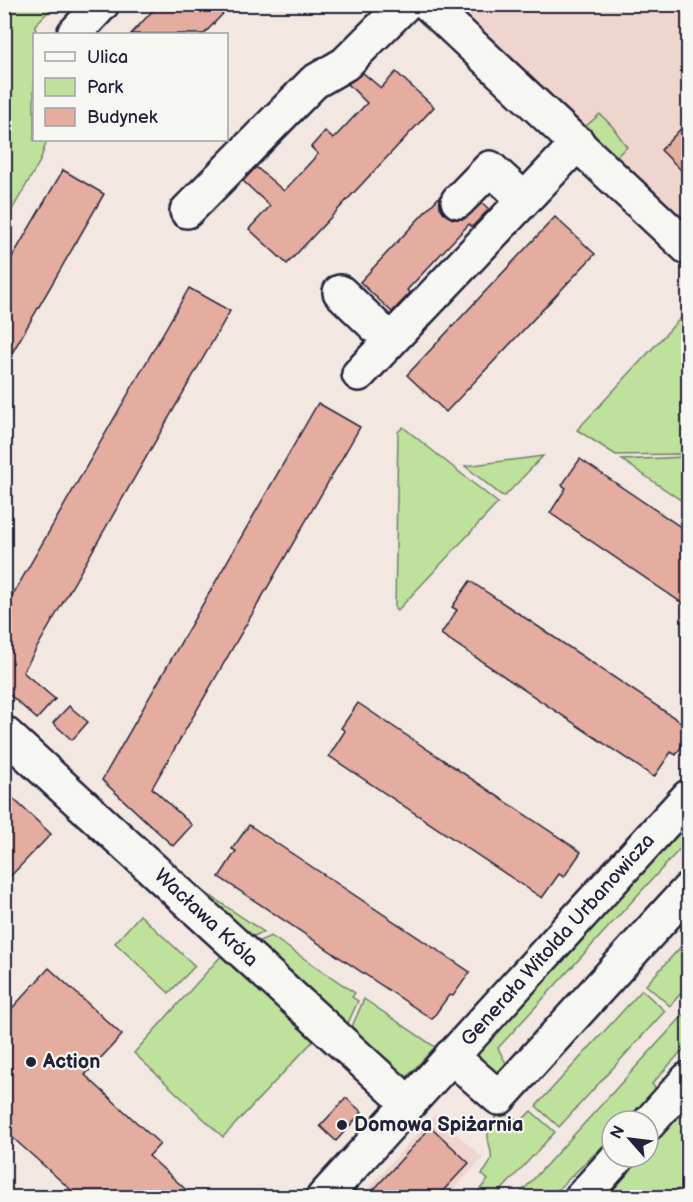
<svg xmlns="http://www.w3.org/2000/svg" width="693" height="1202" font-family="'Balsamiq Sans',sans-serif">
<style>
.built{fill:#efd5ce}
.green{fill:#bee19b;stroke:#70826b;stroke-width:1.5}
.building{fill:#e5aca0;stroke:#22223b;stroke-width:1.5}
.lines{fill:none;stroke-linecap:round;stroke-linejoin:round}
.minor-casing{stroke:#22223b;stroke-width:38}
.major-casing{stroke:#22223b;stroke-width:38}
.minor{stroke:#f6f6f2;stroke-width:33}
.major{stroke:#f6f6f2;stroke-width:33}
.poi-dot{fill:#22223b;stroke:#f6f6f2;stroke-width:2}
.labels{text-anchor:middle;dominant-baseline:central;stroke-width:4.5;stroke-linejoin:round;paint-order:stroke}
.street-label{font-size:20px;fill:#22223b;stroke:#f6f6f2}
.poi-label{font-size:20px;font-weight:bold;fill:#22223b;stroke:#f6f6f2;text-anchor:start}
</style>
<rect width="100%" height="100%" fill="#f3e7e2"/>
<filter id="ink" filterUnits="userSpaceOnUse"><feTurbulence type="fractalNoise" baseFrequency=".0167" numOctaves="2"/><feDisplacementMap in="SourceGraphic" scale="12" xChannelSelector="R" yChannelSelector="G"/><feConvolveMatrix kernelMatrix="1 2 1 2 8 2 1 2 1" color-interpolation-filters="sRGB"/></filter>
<g filter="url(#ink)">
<!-- built -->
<g class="built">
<path d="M458,5H688V224Z"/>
<path d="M435,1114L483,1158L446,1197L359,1198Z"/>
</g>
<!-- green -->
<g class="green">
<path d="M5,4L55,5L35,25L36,34H34V140H47L40,161L5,222Z"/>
<path d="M600,114L612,126L627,147L614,158L583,134L585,127Z"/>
<path d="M688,310V505L622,460L684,457L679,454L616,455L577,430Z"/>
<path d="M403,427L498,503L397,611L395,609L398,432Z"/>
<path d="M543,456L505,496L501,495L465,466Z"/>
<path d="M684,822L688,825V840L498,1048L508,1067L501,1073H493L478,1061V1050Z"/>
<path d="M199,888L264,932L241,941L193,897Z"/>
<path d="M140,915L195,966L169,993L115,943Z"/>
<path d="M271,936L355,993L352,997L358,1001L343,1034L247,946Z"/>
<path d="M688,939V985L670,1006L646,985Z"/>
<path d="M222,955L315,1039L223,1137L134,1053Z"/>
<path d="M642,990L665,1011L559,1127L536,1106Z"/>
<path d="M364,999L435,1047L405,1079L347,1038Z"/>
<path d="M688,1010V1044L652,1084L656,1089L626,1121H612V1137L550,1197H517Z"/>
<path d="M688,1102V1179L671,1197L604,1198L638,1157H648V1146Z"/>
<path d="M531,1111L555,1132L495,1197L472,1198L488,1180L482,1174C502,1152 483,1148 489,1128C491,1122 497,1117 501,1112L521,1121Z"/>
</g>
<!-- building -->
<g class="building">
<path d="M159,4H232L204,34H131Z"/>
<path d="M396,72L434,107L287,264L249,229L270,206L243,181L256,167L284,191L318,154L311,147L325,131L333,139L367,103L348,84L363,73L381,88Z"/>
<path d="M688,121V177L661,150Z"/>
<path d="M63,170L104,194L4,367V271Z"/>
<path d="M440,196V207L445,214L453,219H464L482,203L489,209L472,227L469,224L407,290L410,293L392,312L360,282Z"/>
<path d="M555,217L595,254L446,412L407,375Z"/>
<path d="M189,288L230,311L23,672L55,699L37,719L10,695L4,704V610Z"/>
<path d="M318,403L360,427L152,788L192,825L173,846L102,780Z"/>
<path d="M580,459L688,532V607L550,513L566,488L562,485Z"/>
<path d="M470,581L688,727V736L676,755L671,752L654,777L441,634L457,610L452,607Z"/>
<path d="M358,703L581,852L564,877L559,874L542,898L329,756L345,731L341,728Z"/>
<path d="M69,706L88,722L72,740L53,723Z"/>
<path d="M4,790L51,834L4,883Z"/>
<path d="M249,825L470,972L453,996L449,995L432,1019L219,877L236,851L232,849Z"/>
<path d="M49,968L122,1035L85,1075L160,1144L149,1156L194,1197H79L4,1130V1017Z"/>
<path d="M346,1098L362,1112L336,1141L320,1126Z"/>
<path d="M431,1127L469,1163L437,1197H367Z"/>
</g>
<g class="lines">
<!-- minor casing -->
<g class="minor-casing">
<g id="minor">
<path d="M428,4L688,248"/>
<path d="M74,34L102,4"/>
<path d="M458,201L490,168L524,199"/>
<path d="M187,211L314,82L345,64L405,4"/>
<path d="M340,292L390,340"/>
<path d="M359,374L578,143"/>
<path d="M4,733L408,1103"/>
<path d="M451,1056L499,1098L688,890"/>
<path d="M323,1198L688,797"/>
</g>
</g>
<!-- major casing -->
<g class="major-casing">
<g id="major">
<path d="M648,1124L688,1079"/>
<path d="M581,1198L618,1157"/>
</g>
</g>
<!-- minor -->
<use href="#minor" class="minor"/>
<!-- major -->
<use href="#major" class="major"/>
</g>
</g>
<!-- markers -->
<g class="poi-dot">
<circle cx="31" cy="1062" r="6"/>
<circle cx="342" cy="1125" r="6"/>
</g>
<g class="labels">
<!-- street labels -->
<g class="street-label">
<text transform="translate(206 918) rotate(43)">Wacława Króla</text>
<text transform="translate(558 940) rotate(-48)">Generała Witolda Urbanowicza</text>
</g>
<!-- poi labels -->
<g class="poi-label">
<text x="43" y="1062">Action</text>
<text x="354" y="1125">Domowa Spiżarnia</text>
</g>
</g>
<!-- margin -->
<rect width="693" height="1202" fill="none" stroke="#f6f6f2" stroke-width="24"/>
<rect x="12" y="12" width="669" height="1178" fill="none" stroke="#22223b" stroke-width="2" filter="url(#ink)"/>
<!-- legend -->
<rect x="33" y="33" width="195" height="108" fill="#f6f6f2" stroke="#a1a1a9" stroke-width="1.5"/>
<rect x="45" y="52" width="30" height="9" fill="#f6f6f2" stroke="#a1a1a9" stroke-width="1.5"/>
<text x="87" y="63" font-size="18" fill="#22223b">Ulica</text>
<rect x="45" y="78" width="30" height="18" fill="#bee19b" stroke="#a1a1a9" stroke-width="1.5"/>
<text x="87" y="93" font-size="18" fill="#22223b">Park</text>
<rect x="45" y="108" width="30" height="18" fill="#e5aca0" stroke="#a1a1a9" stroke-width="1.5"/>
<text x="87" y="123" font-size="18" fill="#22223b">Budynek</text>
<!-- north arrow -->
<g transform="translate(630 1139) rotate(298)"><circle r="28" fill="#f6f6f2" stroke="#a1a1a9" stroke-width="1.5"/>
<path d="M0-4.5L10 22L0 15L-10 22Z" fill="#22223b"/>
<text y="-9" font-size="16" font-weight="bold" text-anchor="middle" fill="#22223b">N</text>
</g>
</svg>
